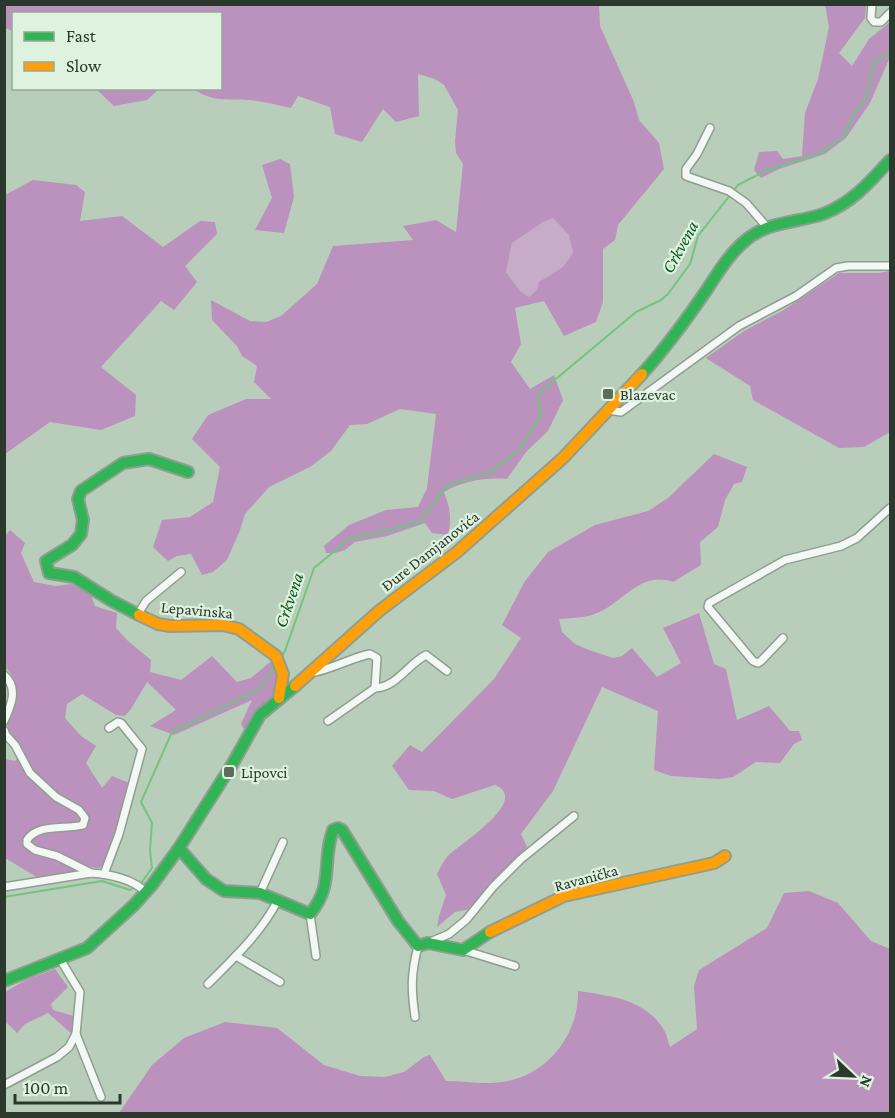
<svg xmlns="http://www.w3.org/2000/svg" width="895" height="1118" font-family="'Crimson Pro',serif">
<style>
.green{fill:#c7abc8}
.forest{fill:#bb91bd;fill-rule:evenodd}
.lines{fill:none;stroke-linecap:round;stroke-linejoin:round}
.stream{stroke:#71c57c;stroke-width:2}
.street-casing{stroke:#8e9e8f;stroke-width:10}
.fast-casing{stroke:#8e9e8f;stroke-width:14}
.slow-casing{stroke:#8e9e8f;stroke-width:14}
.street{stroke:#f4f8f5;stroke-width:7}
.fast{stroke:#30b455;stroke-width:10}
.slow{stroke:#ff9f0a;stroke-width:10}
.poi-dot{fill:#5c6d5d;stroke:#def2df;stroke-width:2}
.labels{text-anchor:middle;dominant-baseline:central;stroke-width:4.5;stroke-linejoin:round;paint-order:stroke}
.poi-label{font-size:16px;fill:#2a392b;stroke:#def2df;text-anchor:start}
.street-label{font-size:16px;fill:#2a392b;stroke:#def2df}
.water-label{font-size:18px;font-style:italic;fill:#06581b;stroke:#def2df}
</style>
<rect width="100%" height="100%" fill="#b9ceba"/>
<!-- green -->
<path class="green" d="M553,218L569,235L573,253L563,267L539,282L537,290L529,297L520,291L506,272L512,243L543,222Z"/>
<!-- forest -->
<g class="forest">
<path d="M4,5H599L600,26L634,102L639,120L659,143L664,169L618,225L615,240L603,249V302L596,322L564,336L544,301L515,308L521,344L511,362L530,389L554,375L563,400L548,431L526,452L507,479C487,477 462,481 444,492C450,508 452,517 448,535L432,533L425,523L387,536L355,542L345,550L335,553H326L324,546L349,525L386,510L418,507L427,488L436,414L400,409L367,424L350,425L331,451L310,467L269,487L245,514L240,530L227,560L213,572L202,575L191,554L177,556L168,561L153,547L162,520L190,517L213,502L220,467L192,439L208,415L246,399H271L254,382L257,366L242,356L237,346L212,320L211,300L250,321L266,322L281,316L317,284L333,246L413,240L403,226L436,220L456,232L463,164L456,153L455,141L458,110L444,85L435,79L418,74L419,116L396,122L383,109L362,142L335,134L330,107L298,96L291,108C277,105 262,101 248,100C228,99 211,102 194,89L220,88V14H14L13,31L5,28ZM553,218L569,235L573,253L563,267L539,282L537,290L529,297L520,291L506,272L512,243L543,222Z"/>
<path d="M825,5H866L865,18L839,53L852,66L869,39L890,22V57L870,103L846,138L825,154L779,169L761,178L754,170L759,152L777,151L783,159L802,156L805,113L818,79L829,27Z"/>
<path d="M96,89H159L147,100L114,106Z"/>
<path d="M280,159L290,164L294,197L284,233L255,230L272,198L262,165Z"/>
<path d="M33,180L76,185L85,192L80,221L122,216L163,247L200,221L215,222L217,234L185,266L197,282L174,310L161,301L101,367L136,395L135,416L101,430L50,422L5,454V195Z"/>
<path d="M890,271V432L864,447L839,448L753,400L750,386L706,358L744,331L782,311L839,273H879Z"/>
<path d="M714,454L747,467L742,482L734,484L725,500L718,527L700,542L701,565L673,582C638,570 622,606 592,615C582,618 570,618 559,619L562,632L575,644L589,650L613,658L622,656L632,648L657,677L681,663L663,628L699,613L714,664L726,669L737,720L769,706L790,731H799L802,740L794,744L780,763L756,762L733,777L719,779L671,776L654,770L658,711L602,687L553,791L521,834L527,847L487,888L471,909L455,912L437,927L439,916L446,895L437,874C440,868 443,862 447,857C457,846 532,800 495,785L452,799L434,791L409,790L392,766L410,745L422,752L494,679L521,638L502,625L525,581L548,552L595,525L648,511L668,498Z"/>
<path d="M10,530L25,543L21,553L34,582L56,586L71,584L91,595L95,606L117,613L116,628L128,641L151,660L150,672L181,680L212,656L237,682L251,678L275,658L281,677L270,700L244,729L241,724L252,700L174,735L150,726L176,710L147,682L131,709L125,716L116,715L82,694L67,704L65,718L81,736L96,746L86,763L102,788L112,776L129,783C122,810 118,846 100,868L87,867L82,874L40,879L5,858V759L15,761L24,751C18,744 6,734 7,723C7,719 11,714 13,710C21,694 17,680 5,667L4,537Z"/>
<path d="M809,891L838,903L871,941L890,949V1113H119L152,1065L184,1038L225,1022L277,1028L324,1065L360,1076L385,1077L404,1072L424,1057L430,1055L446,1081C464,1081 484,1085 502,1082C547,1076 579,1035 578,991C611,996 645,999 664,1030C667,1035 668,1042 670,1047L697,1029L694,986L699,970L767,928L784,893Z"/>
<path d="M55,969L68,987L51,1004L53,1010L74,1016L73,1035L48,1013L25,1024L17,1033L5,1021V992L26,980Z"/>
</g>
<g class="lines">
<!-- stream -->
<g class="stream">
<path d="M282,656L285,651L314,568L349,539L420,522L447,485L491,472L520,449L540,415L538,394L636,312L661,300L668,294L690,264L698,236L738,185L767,170L819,154L843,137L855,112L866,97L875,61L890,53"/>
<path d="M4,897L102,881L130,890L142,882L152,868L150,850L152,823L141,802L172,732L259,689L275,666"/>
</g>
<!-- street casing -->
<g class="street-casing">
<g id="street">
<path d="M872,4L871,18L874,22H881L890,13"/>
<path d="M710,128L697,154L686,169V176L729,191L746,203L767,227"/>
<path d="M608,410L621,412L739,326L796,296L836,268L848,266H890"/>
<path d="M138,614L146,601L181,572"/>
<path d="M783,638L761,661L758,663L753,661L708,607L709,603L785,560L841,546L857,538L890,508"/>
<path d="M315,672C334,668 351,658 370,654L377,658L375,688L328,721"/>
<path d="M4,675C19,688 11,706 4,721"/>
<path d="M375,688C397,687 408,664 426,655L447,671"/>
<path d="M4,730L6,735L15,745L30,773L56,797L79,810L85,818L83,825C66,830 38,823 27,840V844L35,850L57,856L91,873"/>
<path d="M104,874L119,834L142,749L121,723L118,722L109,728"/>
<path d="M4,887L91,873C108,874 135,879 146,893"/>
<path d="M260,893L283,842"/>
<path d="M310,914L316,956"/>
<path d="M428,943L449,934L466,920L493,887L521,859L574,816"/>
<path d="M463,950L515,966"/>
<path d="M236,956L280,982"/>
<path d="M208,984C234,958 261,933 278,900"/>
<path d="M415,1017C411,988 411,974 418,946"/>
<path d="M76,1034L101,1097"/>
<path d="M4,1085L57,1057L69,1047L76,1034L80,992L60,959"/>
</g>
</g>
<!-- fast casing -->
<g class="fast-casing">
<g id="fast">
<path d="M642,374C666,348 686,320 706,291C718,273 729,254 746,240C768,221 797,223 823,214C852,203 870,182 890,160"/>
<path d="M139,615L112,601L74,577L49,573L46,561L72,545L81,534L83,520L78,499L81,491L123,463L149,459L188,472"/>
<path d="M179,848L206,879L224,891L260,893L310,914C335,883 321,863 333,830L338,828L342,830L398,921L418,946L428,943L463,950L490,932"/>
<path d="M4,981L87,948L134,905L152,885L179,848L233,763L260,715L295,686"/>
</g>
</g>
<!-- slow casing -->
<g class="slow-casing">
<g id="slow">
<path d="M139,615L158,624L170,626L223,625L239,629L276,656L283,674L279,698"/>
<path d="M295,686L379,611L457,552L563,458L642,374"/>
<path d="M490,932L564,896L714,863L725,856"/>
</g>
</g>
<!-- street -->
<use href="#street" class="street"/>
<!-- fast -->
<use href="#fast" class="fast"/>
<!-- slow -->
<use href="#slow" class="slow"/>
</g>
<!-- markers -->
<g class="poi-dot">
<rect x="602" y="388" width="12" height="12" rx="3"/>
<rect x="223" y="766" width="12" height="12" rx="3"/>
</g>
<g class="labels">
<!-- poi labels -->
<g class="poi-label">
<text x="620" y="394">Blazevac</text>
<text x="241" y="772">Lipovci</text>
</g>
<!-- street labels -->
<g class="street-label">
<text transform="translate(430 551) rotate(-38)">Đure Damjanovića</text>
<text transform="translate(197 610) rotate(5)">Lepavinska</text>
<text transform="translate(586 878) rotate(-15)">Ravanička</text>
</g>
<!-- water labels -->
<g class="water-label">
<text transform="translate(680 247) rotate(-61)">Crkvena</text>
<text transform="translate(289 600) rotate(-71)">Crkvena</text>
</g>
</g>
<!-- border -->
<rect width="895" height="1118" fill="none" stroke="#2a392b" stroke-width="12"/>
<!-- legend -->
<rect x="12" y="12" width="210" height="78" fill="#def2df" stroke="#96a897" stroke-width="1.5"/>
<rect x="24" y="32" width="30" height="9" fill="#30b455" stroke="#96a897" stroke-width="1.5"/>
<text x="66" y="42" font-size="18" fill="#2a392b">Fast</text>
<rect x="24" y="62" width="30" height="9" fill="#ff9f0a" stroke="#96a897" stroke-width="1.5"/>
<text x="66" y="72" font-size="18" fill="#2a392b">Slow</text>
<!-- north arrow -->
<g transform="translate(853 1076) rotate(113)" stroke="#def2df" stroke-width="4.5" paint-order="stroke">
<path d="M0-4.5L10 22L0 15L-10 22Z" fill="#2a392b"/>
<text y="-9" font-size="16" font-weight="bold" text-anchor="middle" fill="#2a392b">N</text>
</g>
<!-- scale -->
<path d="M15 1094v9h105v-9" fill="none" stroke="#2a392b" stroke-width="3"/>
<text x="24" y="1094" font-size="18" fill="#2a392b" stroke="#def2df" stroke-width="4.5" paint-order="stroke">100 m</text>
</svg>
